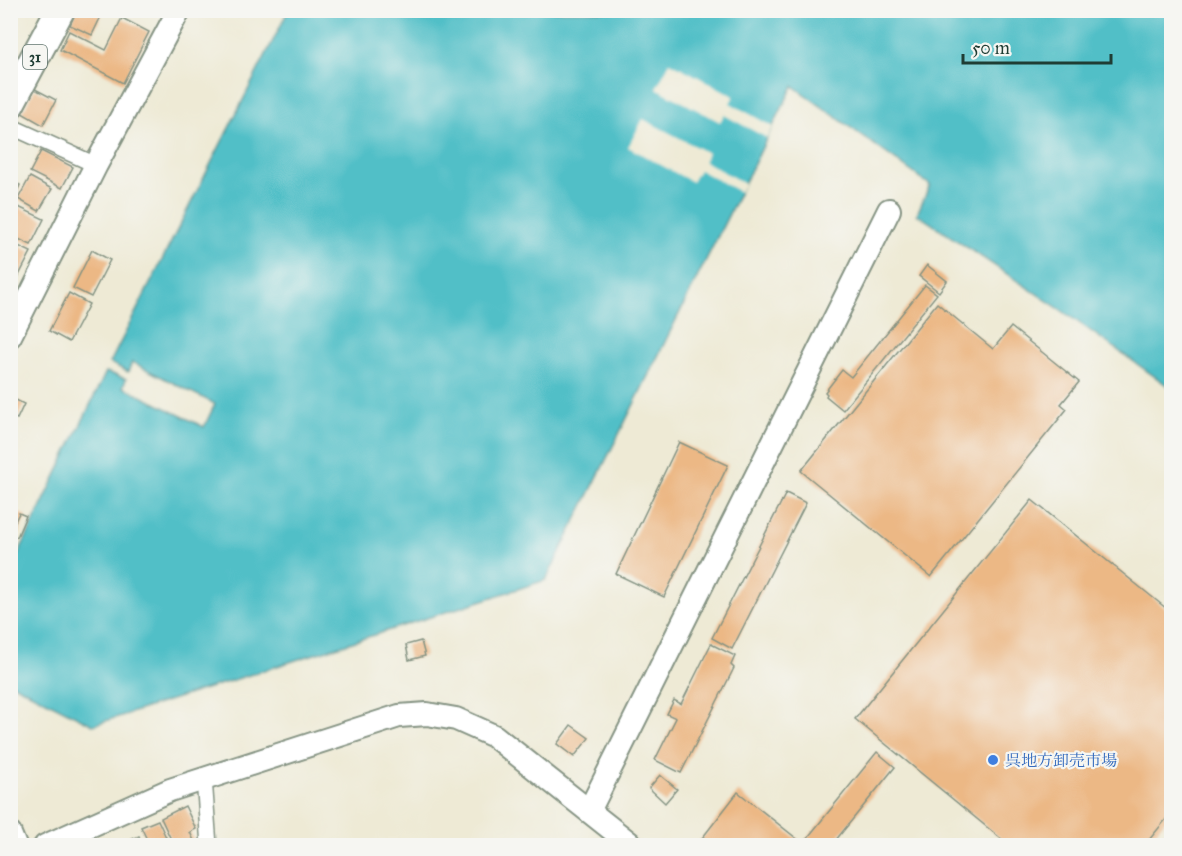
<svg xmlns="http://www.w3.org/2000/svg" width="1182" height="856" font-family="'IM FELL Great Primer','Noto Serif JP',serif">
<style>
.water{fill:#51bfc7;stroke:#387e7e;stroke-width:1.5}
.pier{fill:#eeead5}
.building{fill:#ecb885}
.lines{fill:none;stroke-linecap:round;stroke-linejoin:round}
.street-casing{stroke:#869484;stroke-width:18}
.secondary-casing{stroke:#869484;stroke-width:26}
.highway-casing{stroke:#869484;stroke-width:32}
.street{stroke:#fff;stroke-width:15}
.secondary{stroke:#fff;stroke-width:22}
.highway{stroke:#fff;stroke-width:28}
.shop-dot{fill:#3f7fe0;stroke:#f6f6f2;stroke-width:2}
.labels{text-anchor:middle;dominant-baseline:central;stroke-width:4.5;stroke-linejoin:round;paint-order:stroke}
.shield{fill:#f6f6f2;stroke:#60746d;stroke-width:1.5}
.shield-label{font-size:15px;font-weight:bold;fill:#1f3d34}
.shop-label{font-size:16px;fill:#366cbe;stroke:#f6f6f2;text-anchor:start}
</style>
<rect width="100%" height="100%" fill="#f6f6f2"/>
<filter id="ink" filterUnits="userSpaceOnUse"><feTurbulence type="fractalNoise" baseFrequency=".0167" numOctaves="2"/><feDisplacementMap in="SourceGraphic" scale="12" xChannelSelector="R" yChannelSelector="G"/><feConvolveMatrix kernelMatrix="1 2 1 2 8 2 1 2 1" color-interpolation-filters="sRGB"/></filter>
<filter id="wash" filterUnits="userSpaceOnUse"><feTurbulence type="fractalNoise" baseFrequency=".008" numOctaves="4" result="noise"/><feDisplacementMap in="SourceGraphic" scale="24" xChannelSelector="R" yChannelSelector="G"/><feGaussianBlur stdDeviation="1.35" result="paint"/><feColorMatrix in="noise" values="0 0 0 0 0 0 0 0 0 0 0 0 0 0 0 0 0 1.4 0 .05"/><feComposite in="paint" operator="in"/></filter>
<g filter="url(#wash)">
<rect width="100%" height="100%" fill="#eeead5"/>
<!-- water -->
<path class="water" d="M288,11H1171V388L1061,310L917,214L930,185L793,86L546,580L93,725L11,683L10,571L106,372L126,379L123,387L204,427L215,404L132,362L128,372L110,363Z"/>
<!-- pier -->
<g class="pier">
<path d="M670,62L734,96L730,103L773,127L767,138L724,115L720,122L656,88Z"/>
<path d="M643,119L708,153L704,161L745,184L740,192L699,170L692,182L628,147Z"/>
</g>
<g id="blocks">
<!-- building -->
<g class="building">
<path d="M77,10H104L92,35L70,25Z"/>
<path d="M122,18L149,32L123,83L60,50L69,31L106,50Z"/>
<path d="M35,89L56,100L43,125L22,113Z"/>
<path d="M41,151L73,167L62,188L30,172Z"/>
<path d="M30,177L52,189L39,211L18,199Z"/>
<path d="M10,180L20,185L14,198L10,197Z"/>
<path d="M10,203L44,219L31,245L10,235Z"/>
<path d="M10,242L31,252L14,285L10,283Z"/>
<path d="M92,250L110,260L91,297L73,288Z"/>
<path d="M927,265L947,281L939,292L919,276Z"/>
<path d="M925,285L937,294L843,410L826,396L827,394L825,392L842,370L851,377Z"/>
<path d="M69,293L89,304L69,342L49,331Z"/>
<path d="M937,303L993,349L1011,327L1079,382L1061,404L1067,409L931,577L801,471Z"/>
<path d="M14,399L24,404L17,419L10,416V407Z"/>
<path d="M679,442L728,465L664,597L616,574Z"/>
<path d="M786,493L806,503L732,649L712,638Z"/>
<path d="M1032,500L1172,613V812L1144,846H1010L855,719Z"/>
<path d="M19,513L26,516L17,537L10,534V532Z"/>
<path d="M421,641L425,656L409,660L406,645Z"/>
<path d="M711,644L735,656L731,665L734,668L681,773L655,760L676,718L667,714L674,700L681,704Z"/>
<path d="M571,725L589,738L574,757L557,744Z"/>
<path d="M877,752L895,767L831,846H810L805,841Z"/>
<path d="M660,775L677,789L665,803L649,788Z"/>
<path d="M738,792L806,846H696Z"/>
<path d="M185,806L196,829L190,832L195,843L192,846H174L161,818Z"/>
<path d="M158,820L170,846H150L141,827Z"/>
<path d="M139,836L143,846H117Z"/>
</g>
</g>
</g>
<g filter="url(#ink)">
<use href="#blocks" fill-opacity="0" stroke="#869484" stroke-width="1.5"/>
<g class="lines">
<!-- street casing -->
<g class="street-casing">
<g id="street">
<path d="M10,126L96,165"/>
<path d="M204,778L209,846"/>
</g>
</g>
<!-- secondary casing -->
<g class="secondary-casing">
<g id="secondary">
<path d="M10,336L96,165L179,10"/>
<path d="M589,811L889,210"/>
<path d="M10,834L15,846"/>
<path d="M45,846L170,790L399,716L427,714L456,719L494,736L633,846"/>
</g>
</g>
<!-- highway casing -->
<g class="highway-casing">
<path id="highway" d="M10,104L60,10"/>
</g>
<!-- street -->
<use href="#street" class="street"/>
<!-- secondary -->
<use href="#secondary" class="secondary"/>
<!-- highway -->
<use href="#highway" class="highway"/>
</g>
</g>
<!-- markers -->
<circle class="shop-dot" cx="993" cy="760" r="6"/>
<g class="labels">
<!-- shield labels -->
<rect class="shield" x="23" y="45" width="24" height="24" rx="4.5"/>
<g class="shield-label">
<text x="35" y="57">31</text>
</g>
<!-- shop labels -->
<g class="shop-label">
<text x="1005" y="760">呉地方卸売市場</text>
</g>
</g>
<!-- margin -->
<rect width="1182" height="856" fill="none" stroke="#f6f6f2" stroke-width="36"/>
<!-- scale -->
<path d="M963 54v9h148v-9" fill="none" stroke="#1f3d34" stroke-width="3"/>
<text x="972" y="54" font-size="18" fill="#1f3d34" stroke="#f6f6f2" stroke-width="4.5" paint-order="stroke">50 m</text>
</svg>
